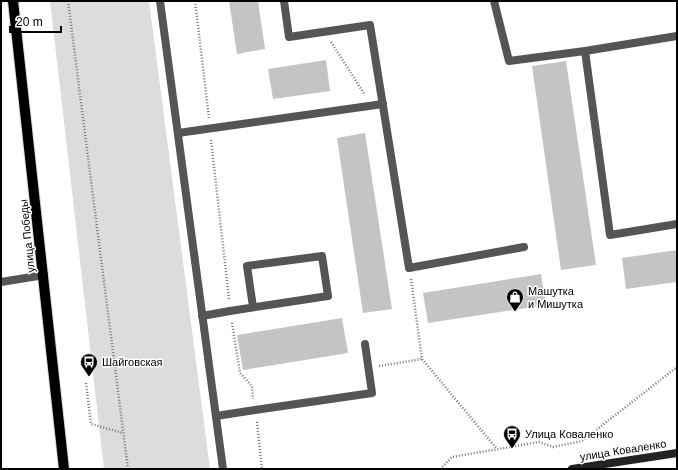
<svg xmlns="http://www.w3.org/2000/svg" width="678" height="470" font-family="Helvetica,sans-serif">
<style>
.green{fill:#dcdcdc}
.building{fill:#c4c4c4}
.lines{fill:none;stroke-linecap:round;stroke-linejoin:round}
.primary-casing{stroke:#dbdbdb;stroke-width:12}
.path{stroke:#777;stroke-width:2.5;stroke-dasharray:1 2;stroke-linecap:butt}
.lane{stroke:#555;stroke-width:8}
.street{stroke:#555;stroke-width:8}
.secondary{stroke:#222;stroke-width:8}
.primary{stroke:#000;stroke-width:10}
.labels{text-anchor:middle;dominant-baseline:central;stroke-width:3;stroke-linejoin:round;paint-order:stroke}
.street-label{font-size:11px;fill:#000;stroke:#fff}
.poi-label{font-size:11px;fill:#000;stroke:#fff;text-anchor:start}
</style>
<rect width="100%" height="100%" fill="#fff"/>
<!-- green -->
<path class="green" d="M50,1H149L210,469H104Z"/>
<!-- building -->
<g class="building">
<path d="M229,1H258L265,49L237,54Z"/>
<path d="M326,60L330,91L273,99L268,69Z"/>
<path d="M566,61L596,265L561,270L532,66Z"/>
<path d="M365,133L392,309L363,313L337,138Z"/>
<path d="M677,250V282L626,289L622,258Z"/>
<path d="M541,274L546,305L428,323L423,293Z"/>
<path d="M342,318L348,353L243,370L237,335Z"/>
</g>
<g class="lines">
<!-- primary casing -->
<g class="primary-casing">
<path id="primary" d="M13,1L64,469"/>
</g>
<!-- path -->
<g class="path">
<path d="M68,1L128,469"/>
<path d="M195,1L209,118"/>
<path d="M331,42L365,95"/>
<path d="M211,140L229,299"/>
<path d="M411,279L422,359L497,449"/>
<path d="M232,323L240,373L252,386L253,399"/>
<path d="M379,366L422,359"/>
<path d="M86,383L91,424L123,433"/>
<path d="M257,422L262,469"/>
<path d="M440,469L452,457L539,442L553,447L582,441L677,367"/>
</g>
<!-- lane -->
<g class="lane">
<path d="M284,1L289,37L370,25L409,268L524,247"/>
<path d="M494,1L509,61L585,51L677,36"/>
<path d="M585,51L610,235L677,224"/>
<path d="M178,133L383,104"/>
<path d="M1,282L44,275"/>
<path d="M202,316L230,311L328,296L322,256L247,266L253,307"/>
<path d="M216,416L255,410L372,393L365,344"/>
</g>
<!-- street -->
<path class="street" d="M160,1L223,469"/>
<!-- secondary -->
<path class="secondary" d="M572,469L677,453"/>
<!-- primary -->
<use href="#primary" class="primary"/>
</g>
<!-- icons -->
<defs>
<g id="shop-pin" transform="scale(0.9)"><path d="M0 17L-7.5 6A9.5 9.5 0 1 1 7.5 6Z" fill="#000" stroke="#fff"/><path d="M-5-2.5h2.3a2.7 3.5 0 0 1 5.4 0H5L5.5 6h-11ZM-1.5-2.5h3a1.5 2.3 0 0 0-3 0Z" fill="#fff"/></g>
<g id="bus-pin" transform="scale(0.9)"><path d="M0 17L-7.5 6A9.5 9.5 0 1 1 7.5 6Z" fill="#000" stroke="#fff"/><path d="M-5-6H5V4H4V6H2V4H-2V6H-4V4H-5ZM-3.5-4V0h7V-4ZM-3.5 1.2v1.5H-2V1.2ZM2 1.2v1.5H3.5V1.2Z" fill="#fff"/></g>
</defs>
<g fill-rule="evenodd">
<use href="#shop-pin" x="515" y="297"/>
<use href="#bus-pin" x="89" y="362"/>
<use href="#bus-pin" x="512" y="434"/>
</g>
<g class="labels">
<!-- street labels -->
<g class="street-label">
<text transform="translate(27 236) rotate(-96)">улица Победы</text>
<text transform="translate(623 450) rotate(-9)">улица Коваленко</text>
</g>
<!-- poi labels -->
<g class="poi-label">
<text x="528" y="291">Машутка<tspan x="528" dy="13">и Мишутка</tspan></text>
<text x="102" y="362">Шайговская</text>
<text x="525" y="434">Улица Коваленко</text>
</g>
</g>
<!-- border -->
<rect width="678" height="470" fill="none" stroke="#000000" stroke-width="4"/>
<!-- scale -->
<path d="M10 26v6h51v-6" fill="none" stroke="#000000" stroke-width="2"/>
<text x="16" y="26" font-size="12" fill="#000000" stroke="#ffffff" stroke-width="3" paint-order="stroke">20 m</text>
</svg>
